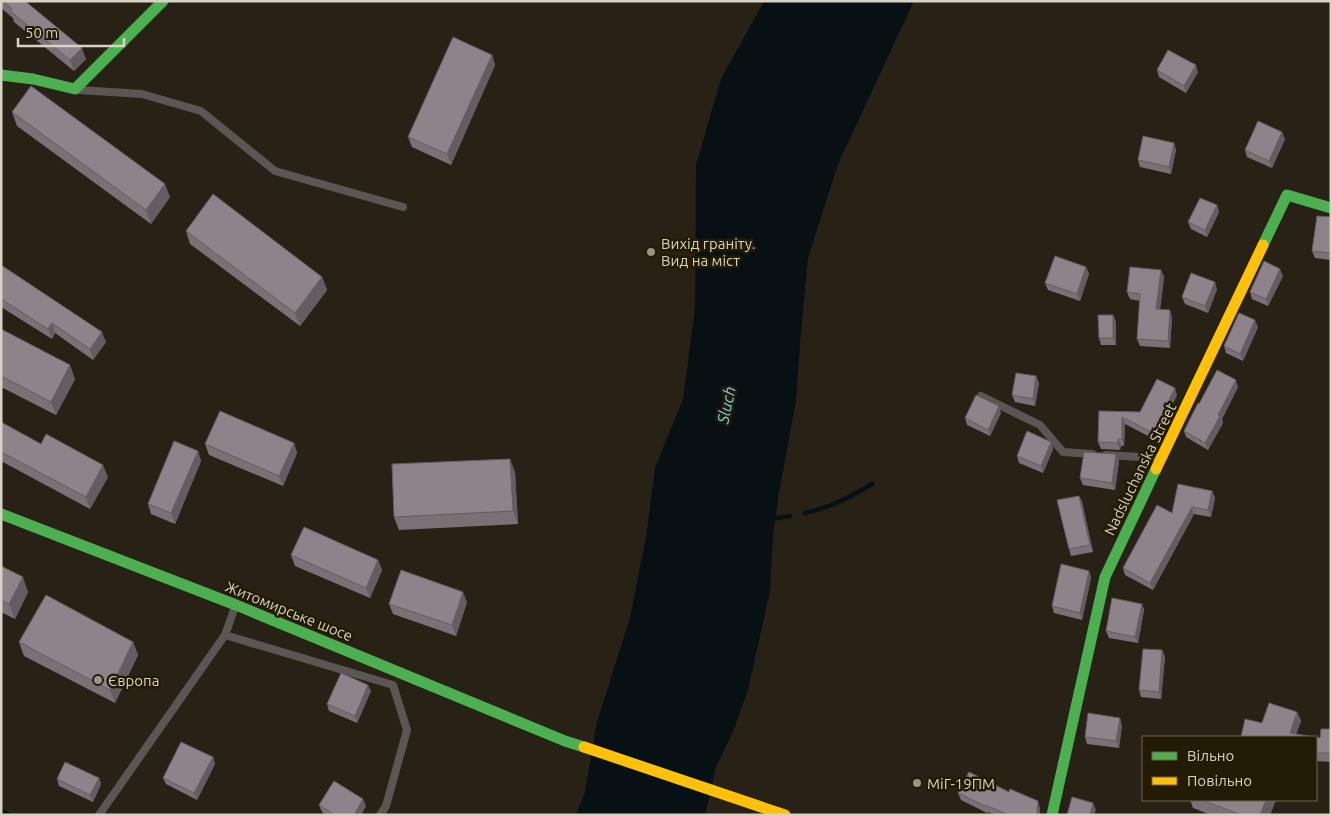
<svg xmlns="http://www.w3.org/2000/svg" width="1332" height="816" font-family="Ubuntu,sans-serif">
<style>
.water{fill:#071114}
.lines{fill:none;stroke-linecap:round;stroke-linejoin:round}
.stream{stroke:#071114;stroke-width:4.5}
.lane{stroke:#5b5654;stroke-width:8}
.fast{stroke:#4caf50;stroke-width:11}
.slow{stroke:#ffc107;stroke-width:11}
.wall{fill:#7a7177}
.shaded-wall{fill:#635c61}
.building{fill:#8e838a;stroke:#635c61}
.poi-dot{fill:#9a9487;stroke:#241b05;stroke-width:2}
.labels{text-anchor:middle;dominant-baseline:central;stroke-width:5;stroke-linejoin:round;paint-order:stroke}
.poi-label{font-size:15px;fill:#d8d2c5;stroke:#241b05;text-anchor:start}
.street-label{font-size:15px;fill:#d8d2c5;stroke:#241b05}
.water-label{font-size:16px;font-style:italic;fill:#76d3f9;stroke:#241b05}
</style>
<rect width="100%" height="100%" fill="#272215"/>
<!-- water -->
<path class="water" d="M764,1H914L838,164L808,258L801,332L796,401L778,498L773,538L770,591L748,690L733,732L716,767L705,815H576L585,792L597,722L630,618L646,537L655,468L683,399L695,308L696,165L721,79Z"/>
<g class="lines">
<!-- stream -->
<g class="stream">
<path d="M805,513C830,508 851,497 872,484"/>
<path d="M771,519L790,516"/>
<path d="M1,811L9,815"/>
</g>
<!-- lane -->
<g class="lane">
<path d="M79,90L142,94L201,111L275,171L403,207"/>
<path d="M981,396L1040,425L1063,452L1092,454"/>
<path d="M1106,455L1160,458"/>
<path d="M225,635L393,685L407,730L386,806L380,815"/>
<path d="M99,815L225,635L235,607"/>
</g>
<!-- fast -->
<g class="fast">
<path d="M1,75L33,79L75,89L163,1"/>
<path d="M1263,245L1287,195L1331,208"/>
<path d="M1,514L236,605L565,741L584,747"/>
<path d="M1052,815L1105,577L1156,469"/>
</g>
<!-- slow -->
<g class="slow">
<path d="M1156,469L1263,245"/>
<path d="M584,747L785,815"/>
</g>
</g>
<!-- wall -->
<g class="wall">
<path d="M1,1H25L86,59L74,71L14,22L13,18L1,8Z"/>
<path d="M492,55L495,65L451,165L412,147L408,137Z"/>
<path d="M1157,70L1198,72L1186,93L1159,77Z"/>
<path d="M12,112L170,197L151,224L17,126Z"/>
<path d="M1285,139L1272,168L1247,157L1245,150Z"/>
<path d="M1174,143L1176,150L1171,174L1140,167L1138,160Z"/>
<path d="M1217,205L1219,212L1207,237L1191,229L1188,222Z"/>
<path d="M1331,217V260L1315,258L1312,251Z"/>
<path d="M186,231L322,277L327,290L300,326L190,244Z"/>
<path d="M1,265L106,342L93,360L55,333L52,339L1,307Z"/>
<path d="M1086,267L1089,274L1080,301L1048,290L1045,283Z"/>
<path d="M1161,270L1164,277L1160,310L1172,317L1170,348L1140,346L1137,339L1140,301L1130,299L1127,292Z"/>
<path d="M1283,276L1268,306L1252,299L1250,292Z"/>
<path d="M1217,289L1208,313L1185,304L1182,297Z"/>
<path d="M1113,315L1116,322V345H1101L1099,338Z"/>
<path d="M1258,327L1243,361L1226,353L1224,346Z"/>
<path d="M1,329L75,379L56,415L1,387Z"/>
<path d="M1036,376L1039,383L1035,406L1015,402L1012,395Z"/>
<path d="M1238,387L1222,419L1223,423L1208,450L1186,437L1184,431L1199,404Z"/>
<path d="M1177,395L1156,440L1125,424L1124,446H1121L1120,450L1101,449L1098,442L1099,411L1140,412Z"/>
<path d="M1001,413L990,436L967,425L965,418Z"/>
<path d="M1,422L41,444L108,477L90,509L1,461Z"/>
<path d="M1051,442L1053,449L1043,473L1019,463L1017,456Z"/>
<path d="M294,443L297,453L283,486L209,455L205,444Z"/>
<path d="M198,451L201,461L175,524L151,514L148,504Z"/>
<path d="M1119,461L1115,490L1083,485L1080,478Z"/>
<path d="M515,472L518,524L399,530L394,517Z"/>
<path d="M1212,491L1215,498L1211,517L1194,514L1153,590L1125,575L1123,568L1172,513Z"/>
<path d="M1079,496L1082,502L1093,552L1071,556L1069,549Z"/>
<path d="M291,555L378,560L382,570L370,598L295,566Z"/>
<path d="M1,566L28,592L15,619L1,612Z"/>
<path d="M1089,571L1091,578L1082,620L1054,613L1052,606Z"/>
<path d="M467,602L456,636L393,614L389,604Z"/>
<path d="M1142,604L1144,610L1138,643L1109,638L1106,631Z"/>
<path d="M19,642H133L138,655L115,703L24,656Z"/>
<path d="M1162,650L1165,657L1161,699L1141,697L1139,690Z"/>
<path d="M371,691L357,723L329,711L327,704Z"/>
<path d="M1297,712L1301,721L1296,734L1320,738L1331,729V762L1316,761V737H1241L1262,723Z"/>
<path d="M1122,725L1119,748L1087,744L1085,737Z"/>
<path d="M213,757L215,764L197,800L166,784L163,778Z"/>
<path d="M99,778L101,784L93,802L59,786L57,779Z"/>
<path d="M958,793L1040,808V815H995L988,812L987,813L961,800Z"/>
<path d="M1190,800H1276L1270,815H1211L1193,808Z"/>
<path d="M319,805L366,806L361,815H326L322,812Z"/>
</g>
<!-- shaded-wall -->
<g class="shaded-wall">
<path d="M82,48L86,59L74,71L70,60Z"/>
<path d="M492,55L495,65L451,165L447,154Z"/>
<path d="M1196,65L1198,72L1186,93L1184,86Z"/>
<path d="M1282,132L1285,139L1272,168L1269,161Z"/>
<path d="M1174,143L1176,150L1171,174L1169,167Z"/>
<path d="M165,184L170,197L151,224L146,210Z"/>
<path d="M1217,205L1219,212L1207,237L1205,230Z"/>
<path d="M1086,267L1089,274L1080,301L1077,294Z"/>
<path d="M1280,269L1283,276L1268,306L1266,299Z"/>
<path d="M1161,270L1164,277L1159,316L1156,309Z"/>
<path d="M322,277L327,290L300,326L295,313Z"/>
<path d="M1215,282L1217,289L1208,313L1205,306Z"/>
<path d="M1170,310L1172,317L1170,348L1168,341Z"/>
<path d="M1113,315L1116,322V345L1113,338Z"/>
<path d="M1255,320L1258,327L1243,361L1240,354Z"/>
<path d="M52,323L55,333L52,339L48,329Z"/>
<path d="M102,332L106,342L93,360L90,349Z"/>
<path d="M70,365L75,379L56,415L51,402Z"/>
<path d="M1036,376L1039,383L1035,406L1033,399Z"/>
<path d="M1236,380L1238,387L1222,419L1223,423L1208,450L1205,443L1218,415Z"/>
<path d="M1175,388L1177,395L1156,440L1153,433Z"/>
<path d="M999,406L1001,413L990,436L988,430Z"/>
<path d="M1122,417L1125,424L1124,446L1122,439Z"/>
<path d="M1118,439L1121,446L1120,450L1118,443Z"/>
<path d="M1051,442L1053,449L1043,473L1041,466Z"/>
<path d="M294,443L297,453L283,486L279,476Z"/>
<path d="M198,451L201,461L175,524L171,513Z"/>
<path d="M1116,454L1119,461L1115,490L1112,483Z"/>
<path d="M510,459L515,472L518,524L513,511Z"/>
<path d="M103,465L108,477L90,509L86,497Z"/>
<path d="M1212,491L1215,498L1211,517L1208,510Z"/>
<path d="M1079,496L1082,502L1093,552L1090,545Z"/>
<path d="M1192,507L1194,514L1153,590L1150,583Z"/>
<path d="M378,560L382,570L370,598L366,588Z"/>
<path d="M1089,571L1091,578L1082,620L1080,613Z"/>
<path d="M23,577L28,592L15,619L9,604Z"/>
<path d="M463,592L467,602L456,636L452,625Z"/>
<path d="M1142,604L1144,610L1138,643L1135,637Z"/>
<path d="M133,642L138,655L115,703L110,690Z"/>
<path d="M1162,650L1165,657L1161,699L1159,692Z"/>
<path d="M368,685L371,691L357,723L355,716Z"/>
<path d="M1297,712L1301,721L1295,737L1290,733Z"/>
<path d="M1120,718L1122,725L1119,748L1116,741Z"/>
<path d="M213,757L215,764L197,800L194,793Z"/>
<path d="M99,778L101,784L93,802L90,795Z"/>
<path d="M363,799L366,806L361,815H354Z"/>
<path d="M1266,800H1276L1270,815H1260Z"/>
<path d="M1038,801L1040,808V815H1038L1037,812Z"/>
<path d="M1093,803L1096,810L1094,815H1090Z"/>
</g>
<!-- building -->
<g class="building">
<path d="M3,1H25L82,48L70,60L10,11L12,9Z"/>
<path d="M453,37L492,55L447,154L408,137Z"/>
<path d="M1168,50L1196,65L1184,86L1157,70Z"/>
<path d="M31,86L165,184L146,210L12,112Z"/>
<path d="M1258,121L1282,132L1269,161L1245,150Z"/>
<path d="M1143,136L1174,143L1169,167L1138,160Z"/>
<path d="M213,194L322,277L295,313L186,231Z"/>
<path d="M1200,198L1217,205L1205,230L1188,222Z"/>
<path d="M1317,216L1331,217V253L1312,251Z"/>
<path d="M1055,256L1086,267L1077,294L1045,283Z"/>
<path d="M1264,261L1280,269L1266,299L1250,292Z"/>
<path d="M1,265L102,332L90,349L52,323L48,329L1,299Z"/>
<path d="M1130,267L1161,270L1156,309L1170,310L1168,341L1137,339L1140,294L1127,292Z"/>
<path d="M1191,273L1215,282L1205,306L1182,297Z"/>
<path d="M1239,313L1255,320L1240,354L1224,346Z"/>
<path d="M1098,315H1113V338H1099Z"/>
<path d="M1,329L70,365L51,402L1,376Z"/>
<path d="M1217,370L1236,380L1218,415L1220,416L1205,443L1184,431L1198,403L1199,404Z"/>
<path d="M1016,373L1036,376L1033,399L1012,395Z"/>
<path d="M1157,379L1175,388L1153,433L1122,417V439H1118V443L1098,442L1099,411L1140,412Z"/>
<path d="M976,395L999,406L988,430L965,418Z"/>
<path d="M220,411L294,443L279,476L205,444Z"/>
<path d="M1,422L41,444L46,434L103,465L86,497L1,452Z"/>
<path d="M1027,431L1051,442L1041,466L1017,456Z"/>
<path d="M174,441L198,451L171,513L148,504Z"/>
<path d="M1084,452L1116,454L1112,483L1080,478Z"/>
<path d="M510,459L513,511L394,517L392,464Z"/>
<path d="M1178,484L1212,491L1208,510L1192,507L1150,583L1123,568L1157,505L1172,513Z"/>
<path d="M1079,496L1090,545L1069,549L1057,500Z"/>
<path d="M304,527L378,560L366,588L291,555Z"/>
<path d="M1061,564L1089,571L1080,613L1052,606Z"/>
<path d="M1,566L23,577L9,604L1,600Z"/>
<path d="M401,570L463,592L452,625L389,604Z"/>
<path d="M46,595L133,642L110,690L19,642Z"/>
<path d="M1112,598L1142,604L1135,637L1106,631Z"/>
<path d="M1143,649L1162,650L1159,692L1139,690Z"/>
<path d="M341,673L368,685L355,716L327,704Z"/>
<path d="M1269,703L1297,712L1290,733L1320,738L1321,729H1331V753H1316V737H1241L1245,719L1262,723Z"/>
<path d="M1088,713L1120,718L1116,741L1085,737Z"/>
<path d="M181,742L213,757L194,793L163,778Z"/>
<path d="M65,762L99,778L90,795L57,779Z"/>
<path d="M969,772L1009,792L1010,789L1038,801L1037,812L1038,815H1009L985,805V806L958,793Z"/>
<path d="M334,781L363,799L354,815H335L319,805Z"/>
<path d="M1072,797L1093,803L1090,815H1067Z"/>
<path d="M1201,800H1266L1260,815H1242Z"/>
</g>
<!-- markers -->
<g class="poi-dot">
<circle cx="651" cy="252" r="5"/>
<circle cx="98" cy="680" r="5"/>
<circle cx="917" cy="783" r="5"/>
</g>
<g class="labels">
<!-- poi labels -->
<g class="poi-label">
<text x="661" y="243">Вихід граніту.<tspan x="661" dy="17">Вид на міст</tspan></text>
<text x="108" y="680">Європа</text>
<text x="927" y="783">МіГ-19ПМ</text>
</g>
<!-- street labels -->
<g class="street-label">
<text transform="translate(1140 469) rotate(-64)">Nadsluchanska Street</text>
<text transform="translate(289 611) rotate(22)">Житомирське шосе</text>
</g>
<!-- water labels -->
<g class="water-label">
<text transform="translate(726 405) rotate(-78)">Sluch</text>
</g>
</g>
<!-- border -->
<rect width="1332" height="816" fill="none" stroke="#d8d2c5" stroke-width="5"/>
<!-- legend -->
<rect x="1142" y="736" width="175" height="65" fill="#241b05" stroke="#6c6452"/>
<rect x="1152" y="752" width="25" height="8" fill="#4caf50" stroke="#6c6452"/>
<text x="1187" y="761" font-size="15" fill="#d8d2c5">Вільно</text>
<rect x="1152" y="777" width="25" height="8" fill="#ffc107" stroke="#6c6452"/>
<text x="1187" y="786" font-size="15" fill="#d8d2c5">Повільно</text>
<!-- scale -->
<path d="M18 38v8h106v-8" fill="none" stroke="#d8d2c5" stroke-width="2.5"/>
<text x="25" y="38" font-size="15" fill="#d8d2c5" stroke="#241b05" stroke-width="4" paint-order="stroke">50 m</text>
</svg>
